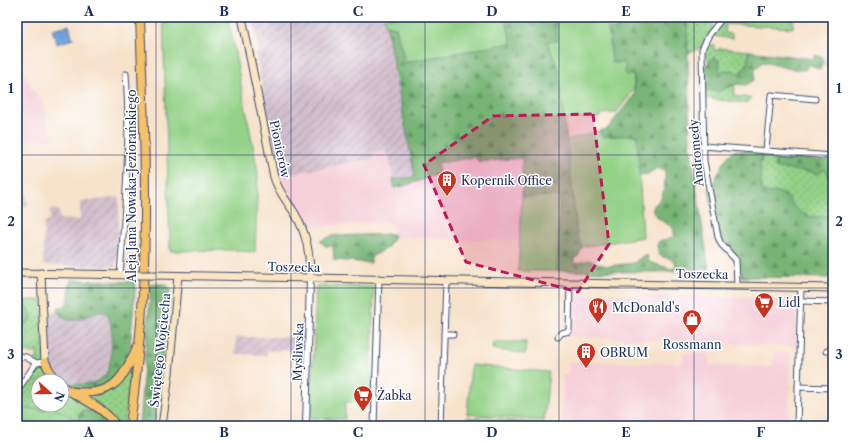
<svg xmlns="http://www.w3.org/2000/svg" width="850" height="443" font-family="'Libre Caslon Text',serif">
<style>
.built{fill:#f5cfd9}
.industrial{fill:url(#industrial-furrows)}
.grass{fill:url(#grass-dots);stroke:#588073}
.forest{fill:url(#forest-firs);stroke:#497269}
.park{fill:url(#park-tufts);stroke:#588073}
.garden{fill:#94d288;stroke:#588073}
.water{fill:#689fd6;stroke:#42679a}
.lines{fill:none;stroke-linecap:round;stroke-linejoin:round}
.minor-casing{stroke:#3c4a6e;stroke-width:7}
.tertiary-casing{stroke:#3c4a6e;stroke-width:8}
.secondary-casing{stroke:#3c4a6e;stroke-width:9}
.primary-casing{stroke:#3c4a6e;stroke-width:10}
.minor{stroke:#fff;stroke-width:5}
.tertiary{stroke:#fff;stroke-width:6}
.secondary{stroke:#fbe6c4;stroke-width:7}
.primary{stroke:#f5c16b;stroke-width:8}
.secondary-bridge-casing{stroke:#3c4a6e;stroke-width:9;stroke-linecap:butt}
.secondary-bridge{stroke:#fbe6c4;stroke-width:7}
.marked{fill:#c2185b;fill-opacity:0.2;stroke:#c2185b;stroke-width:3;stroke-dasharray:8 5;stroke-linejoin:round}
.grid{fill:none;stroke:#1b2f5e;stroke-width:1;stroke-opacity:0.55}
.labels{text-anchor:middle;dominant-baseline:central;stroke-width:3;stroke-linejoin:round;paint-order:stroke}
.street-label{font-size:12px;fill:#1b2f5e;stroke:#fff}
.poi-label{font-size:12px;fill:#1b2f5e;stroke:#fff;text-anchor:start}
.neatline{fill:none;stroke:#1b2f5e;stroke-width:1.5}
.grid-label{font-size:13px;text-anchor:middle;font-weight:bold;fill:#1b2f5e}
</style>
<defs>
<pattern id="industrial-furrows" width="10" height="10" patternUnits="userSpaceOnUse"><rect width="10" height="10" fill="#d1bdcb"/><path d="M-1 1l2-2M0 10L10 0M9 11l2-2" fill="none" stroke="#a99aa8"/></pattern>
<pattern id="grass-dots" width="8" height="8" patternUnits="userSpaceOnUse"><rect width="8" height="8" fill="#94d288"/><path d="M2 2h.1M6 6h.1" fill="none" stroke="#78ab72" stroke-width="1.8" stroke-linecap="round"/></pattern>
<pattern id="forest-firs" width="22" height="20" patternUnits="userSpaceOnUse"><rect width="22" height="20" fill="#77b474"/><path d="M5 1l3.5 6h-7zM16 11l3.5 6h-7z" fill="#619362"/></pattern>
<pattern id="park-tufts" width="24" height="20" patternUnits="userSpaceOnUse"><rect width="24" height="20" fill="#94d288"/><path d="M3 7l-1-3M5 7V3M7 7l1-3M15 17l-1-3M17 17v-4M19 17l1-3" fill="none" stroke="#78ab72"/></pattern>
</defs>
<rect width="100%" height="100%" fill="#fff"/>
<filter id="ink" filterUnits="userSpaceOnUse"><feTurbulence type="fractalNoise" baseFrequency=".025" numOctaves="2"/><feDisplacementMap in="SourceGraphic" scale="8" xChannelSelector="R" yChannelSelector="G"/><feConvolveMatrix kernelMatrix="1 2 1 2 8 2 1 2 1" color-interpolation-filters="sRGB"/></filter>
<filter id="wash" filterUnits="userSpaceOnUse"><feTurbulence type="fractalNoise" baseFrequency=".012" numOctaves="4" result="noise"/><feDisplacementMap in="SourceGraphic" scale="16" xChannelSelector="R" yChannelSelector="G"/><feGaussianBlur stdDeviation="0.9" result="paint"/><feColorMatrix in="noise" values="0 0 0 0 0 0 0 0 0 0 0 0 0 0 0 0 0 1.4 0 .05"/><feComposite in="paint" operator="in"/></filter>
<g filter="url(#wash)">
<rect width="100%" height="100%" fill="#f7e2cb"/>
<!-- built -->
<g class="built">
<path d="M17,17H23L24,74L35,93L44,104L53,140L28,142L24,128H22L17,108Z"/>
<path d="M384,151L389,155L393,184L401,187L439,174L438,163L457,162L462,159L475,157L501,159L522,158L521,241L394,237L390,222L306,227L303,215L294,200L284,189L279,176L374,157L373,153Z"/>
<path d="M566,294L796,299V347L567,336Z"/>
<path d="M774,352L791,353L789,426H562L563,375H568V362L683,363V353L710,354L709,365L773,366Z"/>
</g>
<!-- industrial -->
<g class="industrial">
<path d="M253,17H384L415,177L393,179L389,155L385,154L384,151L373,153L374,158L279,176L256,54L259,53Z"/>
<path d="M21,163L28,206L17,207V164Z"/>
<path d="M119,197L118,249L115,267L43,265L44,223L50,220V209L58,210L60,219L80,220V202Z"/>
<path d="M42,311H57L63,317L74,320L86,318L95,312H106L111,318L112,338L107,374L97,383L85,385L63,383L55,378L49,371Z"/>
<path d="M236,337H303V350L267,351V355L235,354Z"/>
</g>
<!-- grass -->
<g class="grass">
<path d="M687,17H716L712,23L714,26L700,48L688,53Z"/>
<path d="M724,17L794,18L793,28L726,24L725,33L732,34V39L714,36L713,35Z"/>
<path d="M832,17H833V82L826,66Z"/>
<path d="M714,44V50H719V48L749,51C748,62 748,69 737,74L732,70L721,72C714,64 703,62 706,49Z"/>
<path d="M735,84L734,96L751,98L746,103L703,98V90L720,91Z"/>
<path d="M762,152L780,154L779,158L833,164V215L820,224L796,211L778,194L760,192L757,163L762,161Z"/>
<path d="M26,300H42C43,322 39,369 60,381H38V405H46L45,410L17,408V400L23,395V390L37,368V351L34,353L17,352V324L23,326L31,314L25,305Z"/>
<path d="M129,371L131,372L124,426H119L87,398L96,396Z"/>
<path d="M62,382L69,383L68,385L109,416L79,420L85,425L47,405H62Z"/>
</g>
<!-- forest -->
<g class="forest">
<path d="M505,17H555L558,41L547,42L559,70L577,234L582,247L579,255L574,259V264L589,260L607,266L634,263L644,255L648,256L647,260L652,263L672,269L676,265C674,257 665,259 659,255L657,246L659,241L673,237L674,229C669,224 662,222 657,217C646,206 660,203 662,196C664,192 666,175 665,171L657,168L648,174L639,175L637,135L601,137L599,131L607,129L635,94L634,75L625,76L612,64L608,28L617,29V17H687L690,145L709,269L658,272L557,271L560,197H522V158L479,162L475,157C462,159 451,162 438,163L439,174L401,187L394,188L393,179L415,177L386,25L396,27L405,62L511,43Z"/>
<path d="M749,51L814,59V55L822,56L824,61L820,70L809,64L805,70L791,69L762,62L755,70L754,80L746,85L736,84L720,91L702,90C702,75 701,66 714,57L720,61L719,69L721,72L732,70L737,73C748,69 748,62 749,51Z"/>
<path d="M735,150L762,152L760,166L762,190C769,195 776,190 783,194C789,198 789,200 793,205C804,219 818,219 833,214V278L741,277L740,262C715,251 714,214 709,191L727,157Z"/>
<path d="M779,157L787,161L791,157L818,160L833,159V176L828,175L825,169L816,175L812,172L776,168L774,163Z"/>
<path d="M393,234L394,237L387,248L371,257V263L334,260L333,246H325L320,241L331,236Z"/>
<path d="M71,280L136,282L130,347L123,372L105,387L85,391L69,387L68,385L69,383C86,385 93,386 107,374C112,360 115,322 106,312C89,310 73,332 57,311L59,307L65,306C72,298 67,289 71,280Z"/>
<path d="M151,284H166L171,289L154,426H139Z"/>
<path d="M17,300H26L25,305L32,317L30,321L23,326L17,324Z"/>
<path d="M83,410L99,413L112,426H87L79,420V416Z"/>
</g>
<!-- park -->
<path class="park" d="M493,342H526L525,354L492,349Z"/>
<!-- garden -->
<g class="garden">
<path d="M163,17H228L258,172L255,252L229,250L170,251Z"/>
<path d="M384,17H505L511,43L405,62L396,27L386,25Z"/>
<path d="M555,17H605L607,19L612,63H625V75H633L634,90L616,113L600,114V117L564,119L559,70L547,42L558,41Z"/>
<path d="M599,131L602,137L637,135L643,237L582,247L577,234L567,140Z"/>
<path d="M560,196L557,271H518L522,197Z"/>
<path d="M316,286L374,287L370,403L345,402V419L311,418Z"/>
<path d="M471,365L549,372L544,421L467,414Z"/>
<path d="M46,405L52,407L87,426H17V408L45,410Z"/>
<path d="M467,417L544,424V426H466Z"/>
</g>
<!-- water -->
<path class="water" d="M69,25L73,39L57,44L52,29Z"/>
</g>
<g filter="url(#ink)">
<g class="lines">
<!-- minor casing -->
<g class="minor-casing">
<g id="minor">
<path d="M723,17L709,35L702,49L704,161L718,237L721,244L736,260L737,286"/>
<path d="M702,146L833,156"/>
<path d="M766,150L771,95L815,99"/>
<path d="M120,275C125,208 131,141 126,74"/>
<path d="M801,301L833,302"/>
<path d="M444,334H453"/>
<path d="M558,337L561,333L569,331L570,283"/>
<path d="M826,351H833"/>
<path d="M17,356L26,357L36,363"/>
<path d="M798,387L833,388"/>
<path d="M17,391L36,363L45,362"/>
<path d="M374,426L379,278"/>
<path d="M441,426L446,281"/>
<path d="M797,426L801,287"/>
</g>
</g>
<!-- tertiary casing -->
<g class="tertiary-casing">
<path id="tertiary" d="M306,426L310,278"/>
</g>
<!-- secondary casing -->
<g class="secondary-casing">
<g id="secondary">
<path d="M242,17L274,177C278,191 286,200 294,212C307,233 310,254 310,278"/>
<path d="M17,273L135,275"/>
<path d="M41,273L45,362"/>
<path d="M151,275L833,288"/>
<path d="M162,426L169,374L178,276"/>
</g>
</g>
<!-- primary casing -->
<g class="primary-casing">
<g id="primary">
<path d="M45,362L55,381"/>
<path d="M62,386C80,399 104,406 116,426"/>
<path d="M68,391C110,398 122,383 137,347"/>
<path d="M130,426C137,372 143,318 144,263C147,181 143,99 140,17"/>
</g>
</g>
<!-- minor -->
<use href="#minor" class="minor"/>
<!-- tertiary -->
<use href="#tertiary" class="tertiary"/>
<!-- secondary -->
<use href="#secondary" class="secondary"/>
<!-- primary -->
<use href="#primary" class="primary"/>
<!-- secondary-bridge casing -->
<g class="secondary-bridge-casing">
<path id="secondary-bridge" d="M135,275H151"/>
</g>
<!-- secondary-bridge -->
<use href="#secondary-bridge" class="secondary-bridge"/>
</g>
</g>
<!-- marked area -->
<path class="marked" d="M593,114L609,244L578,292L466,262L424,165L493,116Z"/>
<!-- grid -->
<path class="grid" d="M156,17V426M291,17V426M425,17V426M559,17V426M694,17V426M17,155H833M17,288H833"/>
<!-- icons -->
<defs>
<g id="building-pin" transform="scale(1)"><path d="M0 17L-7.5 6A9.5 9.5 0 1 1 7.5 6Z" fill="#c8321e" stroke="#fff"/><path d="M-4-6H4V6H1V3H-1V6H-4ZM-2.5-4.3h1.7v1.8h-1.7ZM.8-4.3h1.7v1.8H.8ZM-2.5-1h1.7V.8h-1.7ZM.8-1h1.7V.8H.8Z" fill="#fff"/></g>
<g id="supermarket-pin" transform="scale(1)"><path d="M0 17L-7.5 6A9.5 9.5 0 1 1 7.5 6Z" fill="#c8321e" stroke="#fff"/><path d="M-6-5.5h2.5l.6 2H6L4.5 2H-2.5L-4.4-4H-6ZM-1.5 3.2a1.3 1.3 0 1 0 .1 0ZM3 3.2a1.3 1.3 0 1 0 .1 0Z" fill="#fff"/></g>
<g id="restaurant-pin" transform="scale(1)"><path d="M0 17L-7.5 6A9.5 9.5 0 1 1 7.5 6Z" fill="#c8321e" stroke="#fff"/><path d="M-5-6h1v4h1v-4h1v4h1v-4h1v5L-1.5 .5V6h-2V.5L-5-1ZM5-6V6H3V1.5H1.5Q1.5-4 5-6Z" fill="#fff"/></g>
<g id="shop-pin" transform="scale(1)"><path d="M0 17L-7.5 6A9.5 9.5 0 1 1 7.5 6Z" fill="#c8321e" stroke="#fff"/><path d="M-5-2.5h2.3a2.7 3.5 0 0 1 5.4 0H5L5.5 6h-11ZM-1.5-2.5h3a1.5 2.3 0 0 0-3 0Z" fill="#fff"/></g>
</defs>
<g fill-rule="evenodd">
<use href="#building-pin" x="447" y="180"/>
<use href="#supermarket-pin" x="764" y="302"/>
<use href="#restaurant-pin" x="598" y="307"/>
<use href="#shop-pin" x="692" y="319"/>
<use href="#building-pin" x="586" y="352"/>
<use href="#supermarket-pin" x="363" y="395"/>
</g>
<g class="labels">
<!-- street labels -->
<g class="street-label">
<text transform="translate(280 149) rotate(78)">Pionierów</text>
<text transform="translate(696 153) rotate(-95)">Andromedy</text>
<text transform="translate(131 186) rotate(-90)">Aleja Jana Nowaka-Jeziorańskiego</text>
<text transform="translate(294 267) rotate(1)">Toszecka</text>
<text transform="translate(702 274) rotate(1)">Toszecka</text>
<text transform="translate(160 350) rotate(-84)">Świętego Wojciecha</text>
<text transform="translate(298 352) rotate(-88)">Myśliwska</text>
</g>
<!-- poi labels -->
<g class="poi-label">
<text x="461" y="180">Kopernik Office</text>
<text x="778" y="302">Lidl</text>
<text x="612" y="307">McDonald's</text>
<text x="692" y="344" text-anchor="middle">Rossmann</text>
<text x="600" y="352">OBRUM</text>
<text x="377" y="395">Żabka</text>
</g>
</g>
<!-- margin -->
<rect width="850" height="443" fill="none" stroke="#fff" stroke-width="44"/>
<!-- north arrow -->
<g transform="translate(50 393) rotate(111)"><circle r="19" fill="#ffffff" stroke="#a4acbf"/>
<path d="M0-3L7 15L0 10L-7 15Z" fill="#c8321e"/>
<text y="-6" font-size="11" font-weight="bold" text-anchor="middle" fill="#1b2f5e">N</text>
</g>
<rect x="22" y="22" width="806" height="399" class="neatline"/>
<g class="grid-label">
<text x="89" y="16">A</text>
<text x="224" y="16">B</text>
<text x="358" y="16">C</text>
<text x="492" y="16">D</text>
<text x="626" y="16">E</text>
<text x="761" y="16">F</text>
<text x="11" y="93">1</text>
<text x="839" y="93">1</text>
<text x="11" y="226">2</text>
<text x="839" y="226">2</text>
<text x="11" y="359">3</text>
<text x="839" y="359">3</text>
<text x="89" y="437">A</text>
<text x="224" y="437">B</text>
<text x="358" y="437">C</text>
<text x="492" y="437">D</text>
<text x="626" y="437">E</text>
<text x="761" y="437">F</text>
</g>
</svg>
